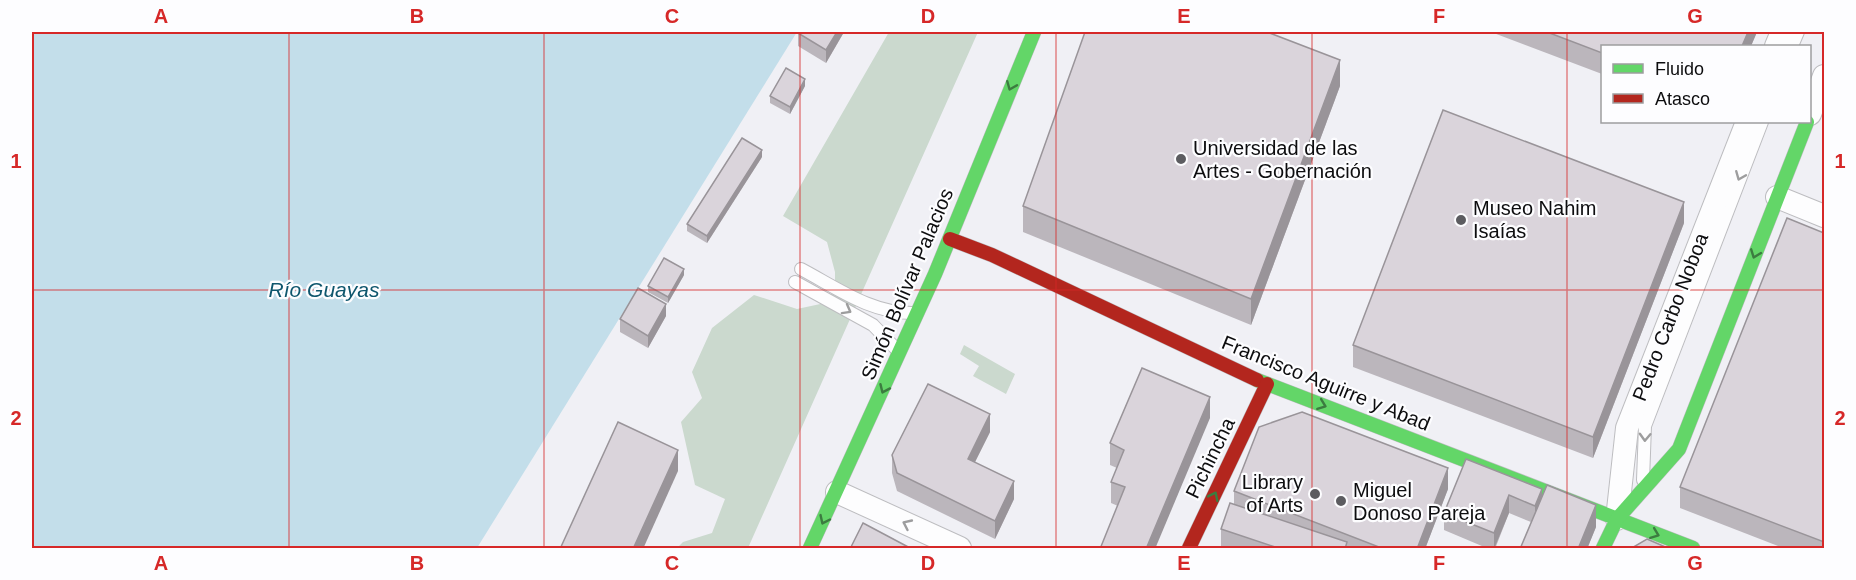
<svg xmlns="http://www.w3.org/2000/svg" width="1856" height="580" font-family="Helvetica,sans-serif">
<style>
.green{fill:#cbd9ce}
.water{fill:#c3deea}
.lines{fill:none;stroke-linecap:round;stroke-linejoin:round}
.lane-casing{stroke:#bdbdc0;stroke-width:14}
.street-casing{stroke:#bdbdc0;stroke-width:24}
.fast-casing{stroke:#bdbdc0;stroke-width:15}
.jam-casing{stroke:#bdbdc0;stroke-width:15}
.lane{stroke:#fdfdfe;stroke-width:12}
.street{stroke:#fdfdfe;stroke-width:22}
.fast{stroke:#63d668;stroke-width:14}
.jam{stroke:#b3261e;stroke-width:14}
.wall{fill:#bbb6bc}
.shaded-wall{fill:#999499}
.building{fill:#dad4db;stroke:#999499;stroke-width:1.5}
.oneway{stroke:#3c7c40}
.oneway2{stroke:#9d9d9e}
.grid{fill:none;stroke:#d62828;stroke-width:1.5;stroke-opacity:0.55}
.poi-dot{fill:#5c5c60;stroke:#fdfdff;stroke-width:2}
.labels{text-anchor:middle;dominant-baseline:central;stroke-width:4.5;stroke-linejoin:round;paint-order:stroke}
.poi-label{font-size:20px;fill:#0d0d0f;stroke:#fdfdff;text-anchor:start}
.street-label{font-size:20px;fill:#0d0d0f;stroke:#fdfdff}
.water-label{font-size:21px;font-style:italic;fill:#0e566d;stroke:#fdfdff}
.neatline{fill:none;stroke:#d62828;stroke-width:2}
.grid-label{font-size:20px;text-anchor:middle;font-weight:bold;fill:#d62828}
</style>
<rect width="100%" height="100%" fill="#f0f0f5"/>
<!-- green -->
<g class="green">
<path d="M889,32H978L748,548H677L683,542L712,533L725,499L695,485L681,422L702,398L692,372L712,328L754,295L797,309L825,303L835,289V272L827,242L783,216Z"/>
<path d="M964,345L1015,374L1006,394L973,376L979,366L960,354Z"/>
</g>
<!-- water -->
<path class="water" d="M32,32H797L477,548H32Z"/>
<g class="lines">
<!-- lane casing -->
<g class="lane-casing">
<g id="lane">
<path d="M1792,46L1798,32"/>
<path d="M801,269C837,288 872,314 914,313"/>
<path d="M795,282L873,325L898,351"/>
<path d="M1643,480L1645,426L1762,122"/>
</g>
</g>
<!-- street casing -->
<g class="street-casing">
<g id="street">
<path d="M1776,46L1782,32"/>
<path d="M1810,114L1824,76"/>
<path d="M1777,197L1824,216"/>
<path d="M837,492L960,548"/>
<path d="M1617,519L1627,428L1747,122"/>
</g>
</g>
<!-- fast casing -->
<g class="fast-casing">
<g id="fast">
<path d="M1257,380L1693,548"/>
<path d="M810,548L935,274L1034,32"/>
<path d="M1603,548L1617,519L1679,449L1807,122"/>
</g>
</g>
<!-- jam casing -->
<g class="jam-casing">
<g id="jam">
<path d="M950,239L992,255L1257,380"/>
<path d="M1189,548L1267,384"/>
</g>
</g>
<!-- lane -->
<use href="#lane" class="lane"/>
<!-- street -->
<use href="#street" class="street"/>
<!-- fast -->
<use href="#fast" class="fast"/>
<!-- jam -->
<use href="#jam" class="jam"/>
</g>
<!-- wall -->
<g class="wall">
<path d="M844,32L826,63L798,46V33Z"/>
<path d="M1491,32H1757L1751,46H1602V74Z"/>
<path d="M805,86L790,114L770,103V96Z"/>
<path d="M1340,86L1251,325L1023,232V206Z"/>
<path d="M1824,124V145H1823V127Z"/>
<path d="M762,157L707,243L687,231V224Z"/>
<path d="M1684,223L1593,458L1353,367V345Z"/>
<path d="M1824,233V549H1786L1680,508V487Z"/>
<path d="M684,275L668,303L648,292V286Z"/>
<path d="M666,316L648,348L620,332V319Z"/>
<path d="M1210,418L1118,506L1111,503V482L1117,468L1110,465V443Z"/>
<path d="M990,432L975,462L1014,499L995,539L897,491L892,473V455Z"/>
<path d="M1466,459L1542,496L1596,527L1587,549H1520L1531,522L1509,513L1495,549H1489L1444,530V513Z"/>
<path d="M1448,489L1425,549H1228L1221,546V529L1234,504V491Z"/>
</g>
<!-- shaded-wall -->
<g class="shaded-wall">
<path d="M837,32H844L826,63V50Z"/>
<path d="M1748,32H1757L1751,46H1742Z"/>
<path d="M1340,60V86L1251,325V299Z"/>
<path d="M805,79V86L790,114V107Z"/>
<path d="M762,150V157L707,243V236Z"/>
<path d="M1684,202V223L1593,458V437Z"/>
<path d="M684,269V275L668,303V297Z"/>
<path d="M666,304V316L648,348V336Z"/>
<path d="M1210,397V418L1155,549H1146Z"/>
<path d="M990,414V432L968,476V459Z"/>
<path d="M678,450V471L643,549H633Z"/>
<path d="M1448,468V489L1425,549H1417Z"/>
<path d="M1014,481V499L995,539V521Z"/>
<path d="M1542,489V507L1535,523V506Z"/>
<path d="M1509,495V513L1494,549V533Z"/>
<path d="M1596,505V527L1587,549H1578Z"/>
</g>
<!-- building -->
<g class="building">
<path d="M799,32H837L826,50L798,33Z"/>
<path d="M1085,32H1267L1340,60L1251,299L1023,206Z"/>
<path d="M1547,32H1748L1742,46H1602V53Z"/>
<path d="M786,68L805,79L790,107L770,96Z"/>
<path d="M1443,110L1684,202L1593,437L1353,345Z"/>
<path d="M742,138L762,150L707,236L687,224Z"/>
<path d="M1787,218L1824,233V542L1680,487Z"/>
<path d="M664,258L684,269L668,297L648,286Z"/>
<path d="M638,288L666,304L648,336L620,319Z"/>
<path d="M1142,368L1210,397L1146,549H1100L1125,487L1111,482L1124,450L1110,443Z"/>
<path d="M928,384L990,414L968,459L1014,481L995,521L897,473L892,455Z"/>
<path d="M1302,412L1448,468L1417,549H1384L1234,491L1259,427Z"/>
<path d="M618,422L678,450L633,549H560Z"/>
<path d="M1466,459L1542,489L1535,506L1509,495L1494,533L1444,513Z"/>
<path d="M1547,485L1596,505L1578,549H1520Z"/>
<path d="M1230,503L1347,542L1345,549H1281L1221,529Z"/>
<path d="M863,523L912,549H850Z"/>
<path d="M1647,539L1670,549H1630Z"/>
</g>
<!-- one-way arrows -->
<defs><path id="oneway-chevron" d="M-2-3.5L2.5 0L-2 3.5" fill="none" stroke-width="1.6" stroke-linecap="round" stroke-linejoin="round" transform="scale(1.5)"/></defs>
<g class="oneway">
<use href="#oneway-chevron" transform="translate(1011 86) rotate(112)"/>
<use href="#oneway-chevron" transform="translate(1755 254) rotate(111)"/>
<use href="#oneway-chevron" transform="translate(884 389) rotate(114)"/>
<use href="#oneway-chevron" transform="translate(1322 405) rotate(21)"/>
<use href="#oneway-chevron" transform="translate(1214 496) rotate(-64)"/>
<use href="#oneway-chevron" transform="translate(824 520) rotate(115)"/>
<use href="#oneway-chevron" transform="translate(1655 534) rotate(21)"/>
</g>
<g class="oneway2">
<use href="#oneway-chevron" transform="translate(1740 176) rotate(112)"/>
<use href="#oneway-chevron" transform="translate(847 310) rotate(29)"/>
<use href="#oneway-chevron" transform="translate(1645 437) rotate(92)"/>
<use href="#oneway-chevron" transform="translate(907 524) rotate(-155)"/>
</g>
<!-- grid -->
<path class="grid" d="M289,32V548M544,32V548M800,32V548M1056,32V548M1312,32V548M1567,32V548M32,290H1824"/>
<!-- markers -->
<g class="poi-dot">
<circle cx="1181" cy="159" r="6"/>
<circle cx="1461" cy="220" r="6"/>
<circle cx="1315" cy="494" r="6"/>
<circle cx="1341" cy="501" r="6"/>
</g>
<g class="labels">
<!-- poi labels -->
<g class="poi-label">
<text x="1193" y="148">Universidad de las<tspan x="1193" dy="23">Artes - Gobernación</tspan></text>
<text x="1473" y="208">Museo Nahim<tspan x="1473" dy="23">Isaías</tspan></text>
<text x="1303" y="482" text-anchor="end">Library<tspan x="1303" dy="23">of Arts</tspan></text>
<text x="1353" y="490">Miguel<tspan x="1353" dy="23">Donoso Pareja</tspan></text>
</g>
<!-- street labels -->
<g class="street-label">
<text transform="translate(907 284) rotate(-67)">Simón Bolívar Palacios</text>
<text transform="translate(1670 317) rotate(-69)">Pedro Carbo Noboa</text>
<text transform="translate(1326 383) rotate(22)">Francisco Aguirre y Abad</text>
<text transform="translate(1210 458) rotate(-64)">Pichincha</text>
</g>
<!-- water labels -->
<g class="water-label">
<text x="324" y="289">Río Guayas</text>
</g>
</g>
<!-- border -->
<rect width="1856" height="580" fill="none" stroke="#fdfdff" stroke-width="66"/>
<!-- legend -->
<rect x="1601" y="45" width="210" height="78" fill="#fdfdff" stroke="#9d9d9f" stroke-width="1.5"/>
<rect x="1613" y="64" width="30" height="9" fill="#63d668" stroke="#9d9d9f" stroke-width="1.5"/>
<text x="1655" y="75" font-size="18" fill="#0d0d0f">Fluido</text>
<rect x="1613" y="94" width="30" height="9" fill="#b3261e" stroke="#9d9d9f" stroke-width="1.5"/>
<text x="1655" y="105" font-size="18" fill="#0d0d0f">Atasco</text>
<rect x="33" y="33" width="1790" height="514" class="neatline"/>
<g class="grid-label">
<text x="161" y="23">A</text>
<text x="417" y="23">B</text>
<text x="672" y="23">C</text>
<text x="928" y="23">D</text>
<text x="1184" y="23">E</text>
<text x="1439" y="23">F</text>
<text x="1695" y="23">G</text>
<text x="16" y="168">1</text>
<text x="1840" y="168">1</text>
<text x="16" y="425">2</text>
<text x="1840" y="425">2</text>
<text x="161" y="570">A</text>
<text x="417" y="570">B</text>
<text x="672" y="570">C</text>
<text x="928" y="570">D</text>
<text x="1184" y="570">E</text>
<text x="1439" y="570">F</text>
<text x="1695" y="570">G</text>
</g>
</svg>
